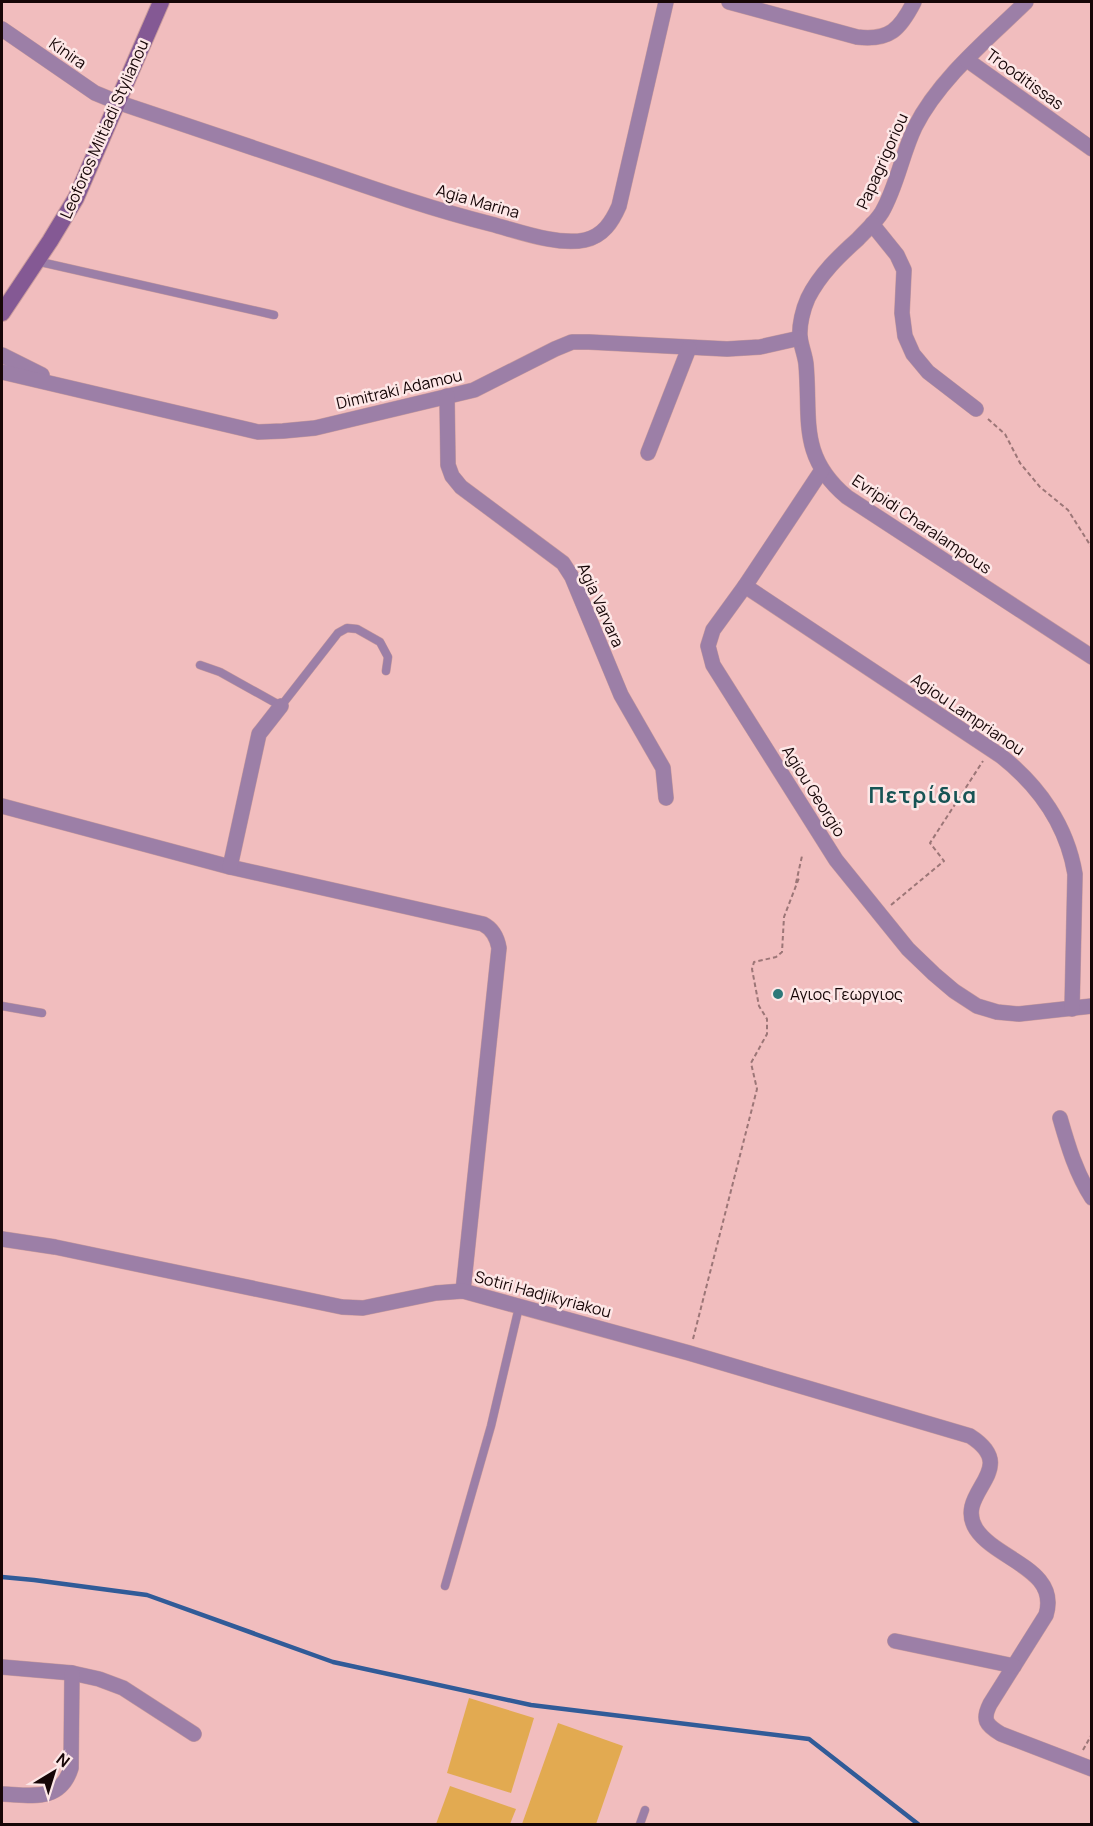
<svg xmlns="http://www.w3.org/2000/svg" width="1093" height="1826" font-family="Manrope,sans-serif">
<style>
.green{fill:#e2aa51}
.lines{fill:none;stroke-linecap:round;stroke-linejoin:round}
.stream{stroke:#315b98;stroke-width:4.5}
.service-casing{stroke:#ca9c9d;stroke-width:9}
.minor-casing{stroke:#ca9c9d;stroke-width:16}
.secondary-casing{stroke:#ca9c9d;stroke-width:18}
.path{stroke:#9c7677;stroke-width:2;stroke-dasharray:4.5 3;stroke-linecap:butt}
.service{stroke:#9c7fa7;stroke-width:8}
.minor{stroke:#9c7fa7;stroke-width:15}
.secondary{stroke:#845994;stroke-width:16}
.poi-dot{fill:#2e7879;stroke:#fde7e7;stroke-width:2}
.labels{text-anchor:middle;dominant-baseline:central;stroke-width:5;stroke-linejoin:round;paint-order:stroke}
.street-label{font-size:16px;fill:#160607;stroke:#fde7e7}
.poi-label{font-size:16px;fill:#160607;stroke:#fde7e7;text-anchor:start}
.district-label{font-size:22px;font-weight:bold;letter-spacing:1.5px;fill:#175455;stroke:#fde7e7}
</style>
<rect width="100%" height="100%" fill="#f1bdbe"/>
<!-- green -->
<g class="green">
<path d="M469,1698L534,1718L511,1793L447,1773Z"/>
<path d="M558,1723L623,1746L596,1824H522Z"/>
<path d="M450,1786L516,1809L510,1824H436Z"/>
</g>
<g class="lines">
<!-- stream -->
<path class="stream" d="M2,1577L34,1580L147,1595L333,1662L531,1705L809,1739L918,1824"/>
<!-- service casing -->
<g class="service-casing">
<g id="service">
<path d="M36,261L274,315"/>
<path d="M200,665L220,672L281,706L338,633L347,628L357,629L380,642L388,657L386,671"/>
<path d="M2,1006L42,1013"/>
<path d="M445,1586L491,1426L519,1307"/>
<path d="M640,1824L645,1810"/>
</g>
</g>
<!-- minor casing -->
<g class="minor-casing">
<g id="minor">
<path d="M729,2L857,37C890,41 900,29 914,2"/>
<path d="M1026,2C988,39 939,79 915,127C902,154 897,186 882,212C876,222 866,230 858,239C839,256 820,274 808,298C803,309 799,325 800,337C801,346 805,355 806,364C811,419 798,456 847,497L1092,657"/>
<path d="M2,29L95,93L117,102C187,126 256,149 325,172C380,191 435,210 491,224C518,231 557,246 585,240C603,236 612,222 619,206L666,2"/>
<path d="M967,60L1092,149"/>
<path d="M872,224L897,255L904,270L902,313L905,336L913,354L928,372L976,409"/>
<path d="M2,355L42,375"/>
<path d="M2,372L258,432L283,431L315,428L474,390L555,349L572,342H589L727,349L760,347L800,338"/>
<path d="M447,396L448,465L452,476L461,487L563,563L572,577L621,695L663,768L666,798"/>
<path d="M648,453L689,348"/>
<path d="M822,470L745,586L713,630L708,646L713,665L836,860L908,949L934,974L954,991L977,1006L997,1012L1019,1014L1092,1006"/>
<path d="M745,586L1001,756C1039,786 1067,826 1075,874L1072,1009"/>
<path d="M2,806L230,867L483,924C493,929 497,937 499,948L463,1291"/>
<path d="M230,867L259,734L281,706"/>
<path d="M1060,1118C1068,1146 1076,1173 1092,1198"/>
<path d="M2,1239L55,1247L342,1307L363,1308L436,1293L463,1291L689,1353L970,1436C1023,1470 953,1492 976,1529C996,1560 1060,1569 1046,1615L990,1704C982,1720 986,1725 1001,1734L1092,1769"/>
<path d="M895,1641L1014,1666"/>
<path d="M2,1667L72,1673L99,1679L123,1688L194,1734"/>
<path d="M2,1794C31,1795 60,1803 71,1768L72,1673"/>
</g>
</g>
<!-- secondary casing -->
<g class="secondary-casing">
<path id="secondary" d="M2,313L50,241L76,198L161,2"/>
</g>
<!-- path -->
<g class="path">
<path d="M988,419L1005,434L1020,463L1040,487L1068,510L1092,548"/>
<path d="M796,883L802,856"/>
<path d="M891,905L944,861L930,843L983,761"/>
<path d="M693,1339L757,1089L751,1063L767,1034V1019L759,1006L752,969L754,962L776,957L782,952L784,917L799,878"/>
<path d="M1083,1750L1092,1734"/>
</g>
<!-- service -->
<use href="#service" class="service"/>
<!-- minor -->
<use href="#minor" class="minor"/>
<!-- secondary -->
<use href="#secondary" class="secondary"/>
</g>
<!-- markers -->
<circle class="poi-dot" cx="778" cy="994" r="6"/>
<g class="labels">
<!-- street labels -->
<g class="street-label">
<text transform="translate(68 53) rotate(35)">Kinira</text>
<text transform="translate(1025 79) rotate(36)">Trooditissas</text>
<text transform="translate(104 129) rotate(-66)">Leoforos Miltiadi Stylianou</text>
<text transform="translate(882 161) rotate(-66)">Papagrigoriou</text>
<text transform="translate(478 201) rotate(16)">Agia Marina</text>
<text transform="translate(399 389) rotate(-13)">Dimitraki Adamou</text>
<text transform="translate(922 524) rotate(34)">Evripidi Charalampous</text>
<text transform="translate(601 605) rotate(66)">Agia Varvara</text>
<text transform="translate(968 714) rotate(34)">Agiou Lamprianou</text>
<text transform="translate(814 791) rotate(58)">Agiou Georgio</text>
<text transform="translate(543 1294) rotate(15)">Sotiri Hadjikyriakou</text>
</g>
<!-- poi labels -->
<g class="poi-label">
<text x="790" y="994">Αγιος Γεωργιος</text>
</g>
<!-- district labels -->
<g class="district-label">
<text x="923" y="795">Πετρίδια</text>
</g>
</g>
<!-- border -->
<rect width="1093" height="1826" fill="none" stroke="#160607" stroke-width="6"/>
<!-- north arrow -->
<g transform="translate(54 1772) rotate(38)" stroke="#fde7e7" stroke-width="4.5" paint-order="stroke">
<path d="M0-4.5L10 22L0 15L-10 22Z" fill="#160607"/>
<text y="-9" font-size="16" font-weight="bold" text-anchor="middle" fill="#160607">N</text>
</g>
</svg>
